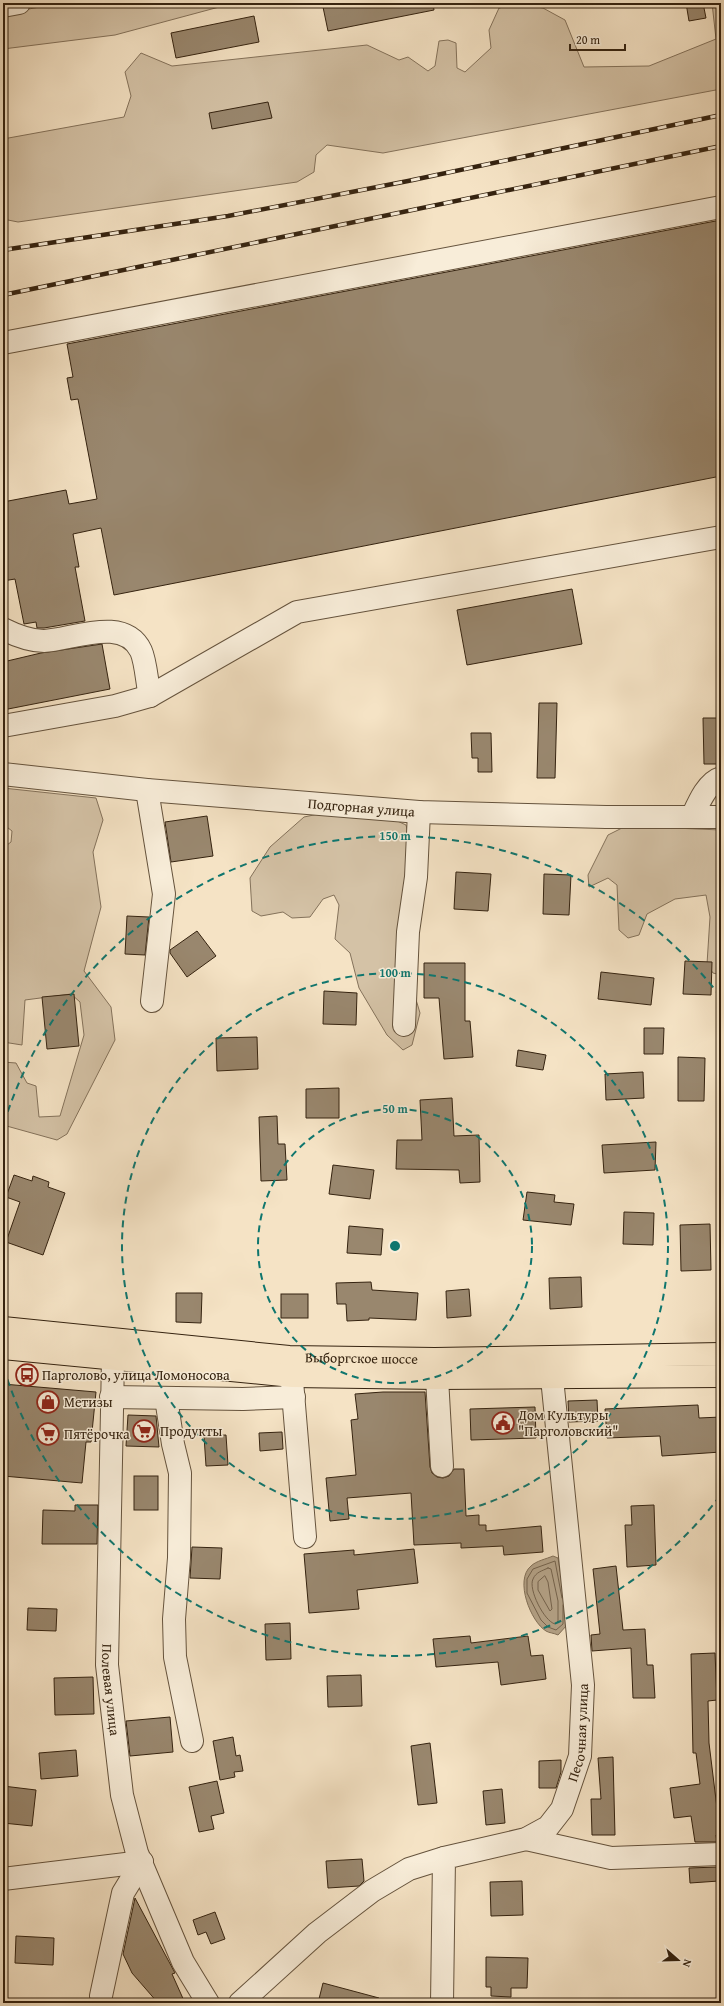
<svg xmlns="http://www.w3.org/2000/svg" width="724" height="2006" font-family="'Gentium Book Plus',serif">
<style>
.green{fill:#d4c2a6;stroke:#84725b}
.water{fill:#b4a287;stroke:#816f57}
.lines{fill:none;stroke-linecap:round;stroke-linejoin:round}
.shore{stroke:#74624c;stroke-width:1}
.building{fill:#99876e;stroke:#352310}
.minor-casing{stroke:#65533d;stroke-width:24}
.major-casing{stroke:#352310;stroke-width:24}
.minor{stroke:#f8edd9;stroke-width:22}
.major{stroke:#f5e3c5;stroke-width:22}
.rail-casing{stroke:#352310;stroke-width:4.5}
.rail{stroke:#f8edd9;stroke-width:3;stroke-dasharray:9;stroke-linecap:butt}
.ring{fill:none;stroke:#0f766e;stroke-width:2;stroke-dasharray:7 5}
.labels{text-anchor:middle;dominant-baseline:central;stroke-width:3;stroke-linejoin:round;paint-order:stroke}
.street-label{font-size:14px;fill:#352310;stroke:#f8edd9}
.poi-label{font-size:14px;fill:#352310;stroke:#f8edd9;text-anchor:start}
.centre{fill:#0f766e;stroke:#f8edd9;stroke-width:2}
.ring-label{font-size:12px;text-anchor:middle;font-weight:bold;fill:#0f766e;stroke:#f8edd9;stroke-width:3;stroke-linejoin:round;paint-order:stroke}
</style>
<rect width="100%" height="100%" fill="#f5e3c5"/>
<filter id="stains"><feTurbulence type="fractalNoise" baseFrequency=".005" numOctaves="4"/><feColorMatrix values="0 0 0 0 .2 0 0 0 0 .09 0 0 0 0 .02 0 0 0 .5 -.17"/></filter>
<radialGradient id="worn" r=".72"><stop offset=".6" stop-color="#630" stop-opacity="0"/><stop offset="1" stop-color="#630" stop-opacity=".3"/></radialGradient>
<!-- green -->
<g class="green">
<path d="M60,3H234L115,35L3,49V14Z"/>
<path d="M712,3H721V89L383,153L327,145L316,155L314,172L297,182L18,222L3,219V139L124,117L131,96L125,72L141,53L172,66L367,45L399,60L408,57L428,71L435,66L439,41L448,40L456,43L457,68L465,72L491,48L489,30L499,8L518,4L543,8L565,20L584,67L649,66L716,39Z"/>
<path d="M3,788L96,798L103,820L93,852L101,907L84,971L111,1007L115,1040L67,1134L57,1140L3,1125V1062L16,1063L27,1083L36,1086L39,1117L60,1116L84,1035L80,1002L71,994L25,1000L22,1045L3,1042V848L11,842L12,831L3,824Z"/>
<path d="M328,812L382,814L406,825L422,891L398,939L420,1013L412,1045L403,1050L387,1035L359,988L350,953L335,939L339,905L334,895L323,899L310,917L292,918L283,912L261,916L252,911L250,878L270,847L304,817Z"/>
<path d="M626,826L721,830V975L713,973L707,964L710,917L706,895L675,899L647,914L639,935L628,938L619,930L617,885L608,878L589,887L588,875L608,835Z"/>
</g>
<!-- water -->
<path class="water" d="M553,1556L558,1558L560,1571L563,1577L567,1625L558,1635C554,1633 549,1633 546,1631C531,1622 514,1580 531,1566C536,1561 546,1559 553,1556Z"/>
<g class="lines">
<!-- shore -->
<g class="shore">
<path d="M548,1568L551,1569L558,1601V1621L555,1624C544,1621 528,1589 533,1579C536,1572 542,1571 548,1568Z"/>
<path d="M545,1576L548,1582L552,1609L550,1611L538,1590V1582Z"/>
<path d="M562,1598L555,1561L533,1569L527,1579V1593L541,1620L548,1627L556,1630L563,1624V1605"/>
</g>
</g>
<!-- building -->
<g class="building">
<path d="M341,3H433L434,10L328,31L323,7Z"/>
<path d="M686,3H703L706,18L689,21Z"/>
<path d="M254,16L259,42L176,58L171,33Z"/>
<path d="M268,102L272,118L212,129L209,113Z"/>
<path d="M721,220V476L114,595L101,528L73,534L79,567H75L85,621L44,628H37L36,622L24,624L15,579L3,581V502L66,490L69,504L97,499L78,399L71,400L67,378L73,377L67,344Z"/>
<path d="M572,589L582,644L467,665L457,610Z"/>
<path d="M102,644L110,689L3,710V662L41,653Z"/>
<path d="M539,703H557L555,778H537Z"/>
<path d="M703,718H721V764H704Z"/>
<path d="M471,733H491L492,772H478V758H472Z"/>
<path d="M207,816L213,856L171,862L165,822Z"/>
<path d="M456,872L491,874L488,911L454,909Z"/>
<path d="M544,874L571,875L569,915L543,914Z"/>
<path d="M127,916L149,917L145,955L125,954Z"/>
<path d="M197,931L216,956L187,977L170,953V950Z"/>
<path d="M685,961L712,962L711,995L683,994Z"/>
<path d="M424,963H465V1021H470L473,1057L444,1059L439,998H424Z"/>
<path d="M601,972L654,978L651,1005L598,999Z"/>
<path d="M324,991L357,993L356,1025L323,1024Z"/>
<path d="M74,994L79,1046L47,1049L42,997Z"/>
<path d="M644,1028H664L663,1054H644Z"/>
<path d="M257,1037L258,1069L217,1071L216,1038Z"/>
<path d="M518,1050L546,1055L543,1070L516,1066Z"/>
<path d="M678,1057L705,1058L704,1101H678Z"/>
<path d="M643,1072L644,1098L606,1100L605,1074Z"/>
<path d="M339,1088V1118H306V1089Z"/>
<path d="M452,1098L454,1136L479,1135L480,1182L460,1183L459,1170L396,1169L397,1140H422L420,1100Z"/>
<path d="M277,1116L278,1144H285L287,1180L261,1181L259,1117Z"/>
<path d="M656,1142L655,1170L604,1173L602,1145Z"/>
<path d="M333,1165L374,1170L370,1199L329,1194Z"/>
<path d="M14,1175L32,1181L33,1176L49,1182L48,1187L65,1193L43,1255L6,1242L20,1202L6,1197Z"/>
<path d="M527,1192L555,1195L554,1202L574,1204L571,1225L523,1220Z"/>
<path d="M624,1212L654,1213L653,1245L623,1244Z"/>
<path d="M710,1224L711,1270L681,1271L680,1225Z"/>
<path d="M349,1226L383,1229L381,1255L347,1253Z"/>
<path d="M581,1277L582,1307L550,1309L549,1278Z"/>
<path d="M371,1282L372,1290L418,1293L416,1320L369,1318V1320L347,1321L346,1304H337L336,1283Z"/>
<path d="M469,1289L471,1316L447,1318L446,1291Z"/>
<path d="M176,1293H202L201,1323L176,1322Z"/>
<rect x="281" y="1294" width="27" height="24"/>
<path d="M3,1384L96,1392L91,1442H86L82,1483L3,1476Z"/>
<path d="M383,1392H425L430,1467L432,1473L437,1477L443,1478L449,1476L454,1469H464L466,1516L479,1515V1525H486V1531L541,1526L543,1552L504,1555L503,1546L461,1548V1543L414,1545L411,1493L347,1498L349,1519L330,1521L326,1478L356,1475L351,1420L358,1419L355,1394Z"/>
<path d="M597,1400L598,1421L569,1422L568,1401Z"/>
<path d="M698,1405L699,1418L721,1417V1452L662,1456L660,1436L607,1438L605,1409Z"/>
<path d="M535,1407L536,1438L471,1440L470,1409Z"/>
<path d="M128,1415L156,1416L159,1447L126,1446Z"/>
<path d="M282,1432L283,1449L260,1451L259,1433Z"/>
<path d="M226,1435L228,1465L206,1466L204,1436Z"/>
<rect x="134" y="1476" width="24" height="34"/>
<path d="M75,1505H98L97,1544H42L43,1510L75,1511Z"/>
<path d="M654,1505L656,1565L627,1567L625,1525H632L631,1506Z"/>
<path d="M192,1547L222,1548L220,1579L190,1578Z"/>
<path d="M414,1549L418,1583L357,1590L359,1609L309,1613L304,1554L354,1550V1555Z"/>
<path d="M616,1566L623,1630L645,1629L647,1665H653L655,1698H633L631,1648L592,1651L591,1635L600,1634L593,1569Z"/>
<path d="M28,1608L57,1609L56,1631L27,1630Z"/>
<path d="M290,1623L291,1659L266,1660L265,1624Z"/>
<path d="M470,1636L471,1643L528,1636L531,1656L543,1655L546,1679L501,1685L498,1662L436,1667L433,1639Z"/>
<path d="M715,1653L717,1700L708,1701L709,1743L717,1808L721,1807V1834L716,1835L717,1842H695L691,1816L674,1818L670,1788L700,1784L696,1753H693L691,1654Z"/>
<path d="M361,1675L362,1706L328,1707L327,1676Z"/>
<path d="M93,1677L94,1714L55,1715L54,1678Z"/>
<path d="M170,1717L173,1752L130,1756L126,1721Z"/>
<path d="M233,1737L236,1756L240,1755L243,1771L234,1772L235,1777L220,1780L213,1741Z"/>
<path d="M430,1743L437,1803L418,1805L411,1746Z"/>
<path d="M76,1750L78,1776L41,1779L39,1753Z"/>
<path d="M613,1757L615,1835H592L591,1799H601L598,1758Z"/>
<path d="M561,1760V1772L556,1788H539V1761Z"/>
<path d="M217,1781L224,1813L211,1816L214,1829L199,1832L189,1787Z"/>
<path d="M3,1786L36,1790L32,1826L3,1823Z"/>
<path d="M502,1789L505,1823L486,1825L483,1791Z"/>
<path d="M362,1859L364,1881L359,1886L328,1888L326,1861Z"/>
<path d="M718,1867L719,1881L690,1883L689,1868Z"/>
<path d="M522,1881L523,1915L491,1916L490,1882Z"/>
<path d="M135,1898L175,1973L172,1974L185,2003H158L132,1973L123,1954Z"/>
<path d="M215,1912L225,1939L211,1944L206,1932L198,1935L193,1920Z"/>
<path d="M16,1936L54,1938L53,1965L15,1963Z"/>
<path d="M486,1957L528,1958L527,1988H511V1997L491,1996V1987H486Z"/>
<path d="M323,1983L379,1998V2003H318Z"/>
</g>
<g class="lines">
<!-- minor casing -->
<g class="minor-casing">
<g id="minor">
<path d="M3,6L19,3"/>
<path d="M3,343L721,207"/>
<path d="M3,629C15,635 30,641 44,641C72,640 124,615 141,651C146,662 147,684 150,696"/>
<path d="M3,726L115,706L150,696L297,612L721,537"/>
<path id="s1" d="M3,774L147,790L419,812L606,817H721"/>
<path d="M147,790L164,894L152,1001"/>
<path d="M692,817C698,804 707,782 721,778"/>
<path d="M404,1025L408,932L416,877L419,812"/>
<path id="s2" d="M113,1359L107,1665L122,1795L137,1853L183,1962L208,2003"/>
<path d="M437,1378L442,1466"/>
<path d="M292,1381L305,1537"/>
<path d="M111,1397L243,1399L294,1397"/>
<path d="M166,1398L173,1444L180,1473L179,1558L174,1619L175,1657L192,1741"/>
<path d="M526,1839L611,1858L721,1854"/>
<path d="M3,1879L142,1862"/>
<path d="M101,1996L123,1893L142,1862"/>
<path d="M240,2003L317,1933L372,1891L409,1869L444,1858"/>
<path id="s3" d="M442,2003L444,1858L526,1839L548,1827L562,1809L580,1756L583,1685L552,1378"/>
</g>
</g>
<!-- major casing -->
<g class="major-casing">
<g id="major">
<path id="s4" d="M3,1328L289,1357L435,1359L721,1354"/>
<path d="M3,1348L292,1376L437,1378L721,1376"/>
</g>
</g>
<!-- minor -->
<use href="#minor" class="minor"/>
<!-- major -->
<use href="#major" class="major"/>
<!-- rail casing -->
<g class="rail-casing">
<g id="rail">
<path d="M3,250L228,216L408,181L721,115"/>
<path d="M3,295L721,146"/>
</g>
</g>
<!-- rail -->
<use href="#rail" class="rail"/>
</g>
<!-- distance rings -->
<g class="ring">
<circle cx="395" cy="1246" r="137"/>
<circle cx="395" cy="1246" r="273"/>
<path d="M720 1496A410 410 0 0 1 4 1369M4 1123A410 410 0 0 1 720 996"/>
</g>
<!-- icons -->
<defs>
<g id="bus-ring" transform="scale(1.15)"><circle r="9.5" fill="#f8edd9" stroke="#8f2418" stroke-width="1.5"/><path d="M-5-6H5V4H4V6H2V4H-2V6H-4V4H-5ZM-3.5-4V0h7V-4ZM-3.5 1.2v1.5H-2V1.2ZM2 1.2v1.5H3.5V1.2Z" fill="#8f2418"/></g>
<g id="shop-ring" transform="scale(1.15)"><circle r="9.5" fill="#f8edd9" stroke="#8f2418" stroke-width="1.5"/><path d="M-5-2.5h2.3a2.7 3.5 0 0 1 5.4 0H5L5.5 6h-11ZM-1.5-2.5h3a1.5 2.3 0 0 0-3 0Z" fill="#8f2418"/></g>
<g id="civic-ring" transform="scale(1.15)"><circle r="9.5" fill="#f8edd9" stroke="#8f2418" stroke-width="1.5"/><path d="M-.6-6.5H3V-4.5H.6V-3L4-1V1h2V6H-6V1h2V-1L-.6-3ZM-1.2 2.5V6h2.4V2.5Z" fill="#8f2418"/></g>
<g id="supermarket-ring" transform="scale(1.15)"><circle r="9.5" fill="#f8edd9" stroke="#8f2418" stroke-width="1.5"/><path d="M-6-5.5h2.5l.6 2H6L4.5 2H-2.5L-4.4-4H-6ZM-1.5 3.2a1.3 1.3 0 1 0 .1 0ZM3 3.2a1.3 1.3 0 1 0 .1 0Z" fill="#8f2418"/></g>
</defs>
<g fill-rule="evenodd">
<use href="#bus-ring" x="27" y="1375"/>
<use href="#shop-ring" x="48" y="1402"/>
<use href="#civic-ring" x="503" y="1423"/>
<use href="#supermarket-ring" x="144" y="1431"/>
<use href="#supermarket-ring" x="48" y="1434"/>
</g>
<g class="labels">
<!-- street labels -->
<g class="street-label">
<text stroke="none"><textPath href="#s1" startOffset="360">Подгорная улица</textPath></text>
<text stroke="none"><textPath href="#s4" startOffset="360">Выборгское шоссе</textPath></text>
<text stroke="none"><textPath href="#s2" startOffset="331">Полевая улица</textPath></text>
<text stroke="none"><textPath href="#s3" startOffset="356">Песочная улица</textPath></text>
</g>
<!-- poi labels -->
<g class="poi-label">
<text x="42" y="1375">Парголово, улица Ломоносова</text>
<text x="64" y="1402">Метизы</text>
<text x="518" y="1415">Дом Культуры<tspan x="518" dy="16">"Парголовский"</tspan></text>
<text x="160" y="1431">Продукты</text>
<text x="64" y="1434">Пятёрочка</text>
</g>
</g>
<circle cx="395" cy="1246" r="6" class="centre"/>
<g class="ring-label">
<text x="395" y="840">150 m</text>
<text x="395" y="977">100 m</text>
<text x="395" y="1113">50 m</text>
</g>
<!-- margin -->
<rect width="724" height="2006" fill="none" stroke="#f5e3c5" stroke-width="16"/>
<rect x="4" y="4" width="716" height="1998" fill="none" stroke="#352310" stroke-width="2"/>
<rect x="8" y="8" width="708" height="1990" fill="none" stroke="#352310"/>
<!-- north arrow -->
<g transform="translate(678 1960) rotate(110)" stroke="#f8edd9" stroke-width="3" paint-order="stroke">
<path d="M0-3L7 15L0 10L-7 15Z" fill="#352310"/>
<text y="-6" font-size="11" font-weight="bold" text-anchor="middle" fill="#352310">N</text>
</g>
<!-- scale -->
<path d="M570 44v6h55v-6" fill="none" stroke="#352310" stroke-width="2"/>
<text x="576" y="44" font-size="12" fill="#352310" stroke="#f8edd9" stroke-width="3" paint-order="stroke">20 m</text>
<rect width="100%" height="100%" filter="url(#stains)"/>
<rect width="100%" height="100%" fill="url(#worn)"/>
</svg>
